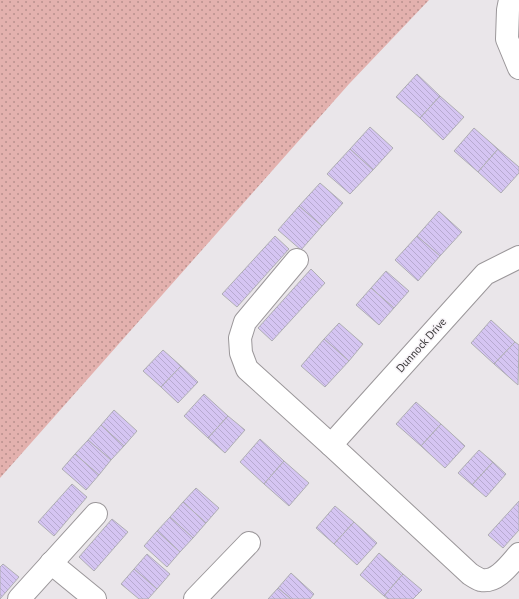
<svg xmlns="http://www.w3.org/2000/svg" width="519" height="599" font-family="'Alegreya Sans',sans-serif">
	<defs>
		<pattern id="green-dots" width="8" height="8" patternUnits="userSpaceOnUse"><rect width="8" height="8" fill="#e3b1ae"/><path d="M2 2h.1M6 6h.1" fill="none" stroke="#b9918e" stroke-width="1.8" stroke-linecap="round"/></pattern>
		<pattern id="building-back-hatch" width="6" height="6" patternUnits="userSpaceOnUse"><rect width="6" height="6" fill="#d5c5f2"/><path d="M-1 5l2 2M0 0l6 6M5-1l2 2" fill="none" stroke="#b7aad0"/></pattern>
	</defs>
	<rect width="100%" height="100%" fill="#eae6ea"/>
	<!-- green -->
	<path fill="url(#green-dots)" d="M 0,0 L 429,0 L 349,84 L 0,478 Z"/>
	<!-- building -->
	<g fill="url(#building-back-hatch)" stroke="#afaeb3">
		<path d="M 417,74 L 440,96 L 420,118 L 396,97 Z"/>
		<path d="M 440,96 L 464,117 L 443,140 L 420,118 Z"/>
		<path d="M 370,127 L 393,148 L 373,170 L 350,149 Z"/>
		<path d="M 474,128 L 498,149 L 478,172 L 454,151 Z"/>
		<path d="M 350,149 L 373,170 L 350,194 L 327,174 Z"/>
		<path d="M 498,149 L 519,167 L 519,173 L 501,193 L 478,172 Z"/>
		<path d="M 320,183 L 343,203 L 322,226 L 299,206 Z"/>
		<path d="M 299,206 L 322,226 L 301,250 L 278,230 Z"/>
		<path d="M 439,211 L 462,232 L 440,256 L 417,236 Z"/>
		<path d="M 275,236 L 289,249 L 237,307 L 222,294 Z"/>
		<path d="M 417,236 L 440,256 L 418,281 L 395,260 Z"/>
		<path d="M 311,269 L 325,283 L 272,341 L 258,328 Z"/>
		<path d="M 386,271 L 409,291 L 394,308 L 371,288 Z"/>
		<path d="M 371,288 L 394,308 L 379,325 L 356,305 Z"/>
		<path d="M 491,320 L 515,342 L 494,364 L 471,343 Z"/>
		<path d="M 339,323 L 363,344 L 349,361 L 324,339 Z"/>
		<path d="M 324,339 L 349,361 L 325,387 L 301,366 Z"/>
		<path d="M 515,342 L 519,345 L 518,385 L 494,364 Z"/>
		<path d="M 163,350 L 181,366 L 161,387 L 143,371 Z"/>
		<path d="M 181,366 L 198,382 L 178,403 L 161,387 Z"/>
		<path d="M 204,394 L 228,416 L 208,438 L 184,416 Z"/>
		<path d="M 416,402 L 441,424 L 421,446 L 396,424 Z"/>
		<path d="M 114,410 L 137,431 L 124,446 L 101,425 Z"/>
		<path d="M 228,416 L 245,430 L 225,453 L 208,438 Z"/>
		<path d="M 441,424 L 465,446 L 445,468 L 421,446 Z"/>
		<path d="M 101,425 L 124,446 L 111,460 L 88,440 Z"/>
		<path d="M 260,439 L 284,461 L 264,484 L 240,462 Z"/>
		<path d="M 88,440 L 111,460 L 99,475 L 75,454 Z"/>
		<path d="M 479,450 L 493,462 L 472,485 L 458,473 Z"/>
		<path d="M 75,454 L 99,475 L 86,490 L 62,469 Z"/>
		<path d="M 284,461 L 309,483 L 289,506 L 264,484 Z"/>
		<path d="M 493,462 L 506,474 L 486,497 L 472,485 Z"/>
		<path d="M 72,484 L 87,497 L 54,536 L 38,522 Z"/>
		<path d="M 196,488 L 219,508 L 206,523 L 183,502 Z"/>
		<path d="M 519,501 L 519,530 L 503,548 L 488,535 Z"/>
		<path d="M 183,502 L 206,523 L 193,538 L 170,517 Z"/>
		<path d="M 335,506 L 354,522 L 334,544 L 316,528 Z"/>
		<path d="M 170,517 L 193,538 L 180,552 L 157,531 Z"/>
		<path d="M 112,519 L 128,532 L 94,571 L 79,557 Z"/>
		<path d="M 354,522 L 377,543 L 357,565 L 334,544 Z"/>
		<path d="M 157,531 L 180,552 L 167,567 L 144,546 Z"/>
		<path d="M 379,553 L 403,574 L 384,596 L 360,575 Z"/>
		<path d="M 147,554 L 170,574 L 157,589 L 134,569 Z"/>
		<path d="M 3,564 L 19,577 L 0,599 L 0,567 Z"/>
		<path d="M 134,569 L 157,589 L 148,599 L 139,599 L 121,584 Z"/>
		<path d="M 291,573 L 314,594 L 310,599 L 291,599 L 278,588 Z"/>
		<path d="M 403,574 L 422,590 L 413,599 L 388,599 L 384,596 Z"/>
		<path d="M 278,588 L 291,599 L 268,599 Z"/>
	</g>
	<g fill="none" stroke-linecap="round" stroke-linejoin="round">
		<defs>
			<g id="street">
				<path d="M 297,260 L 245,322 L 240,338 L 241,353 L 247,369 L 331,445 L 470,574 C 473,576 478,579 481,580 C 497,583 510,564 519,554"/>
				<path d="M 331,445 L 485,274 L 519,257"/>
				<path d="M 51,563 L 95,599"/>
				<path d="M 19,599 L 96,514"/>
				<path d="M 195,599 L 249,543"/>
			</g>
			<path id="secondary" d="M 510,0 L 508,10 L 507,39 L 519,68"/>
		</defs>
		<!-- street casing -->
		<use href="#street" stroke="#9b979a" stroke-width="24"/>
		<!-- secondary casing -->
		<use href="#secondary" stroke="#9b979a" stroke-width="24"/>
		<!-- street -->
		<use href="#street" stroke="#fff" stroke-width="22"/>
		<!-- secondary -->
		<use href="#secondary" stroke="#fff" stroke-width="22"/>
	</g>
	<g text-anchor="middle" stroke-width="3" stroke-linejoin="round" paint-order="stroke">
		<!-- street labels -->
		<g font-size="12" fill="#353435" stroke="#f7f3f7">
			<text transform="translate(421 345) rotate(-48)" y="4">Dunnock Drive</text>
		</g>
	</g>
</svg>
